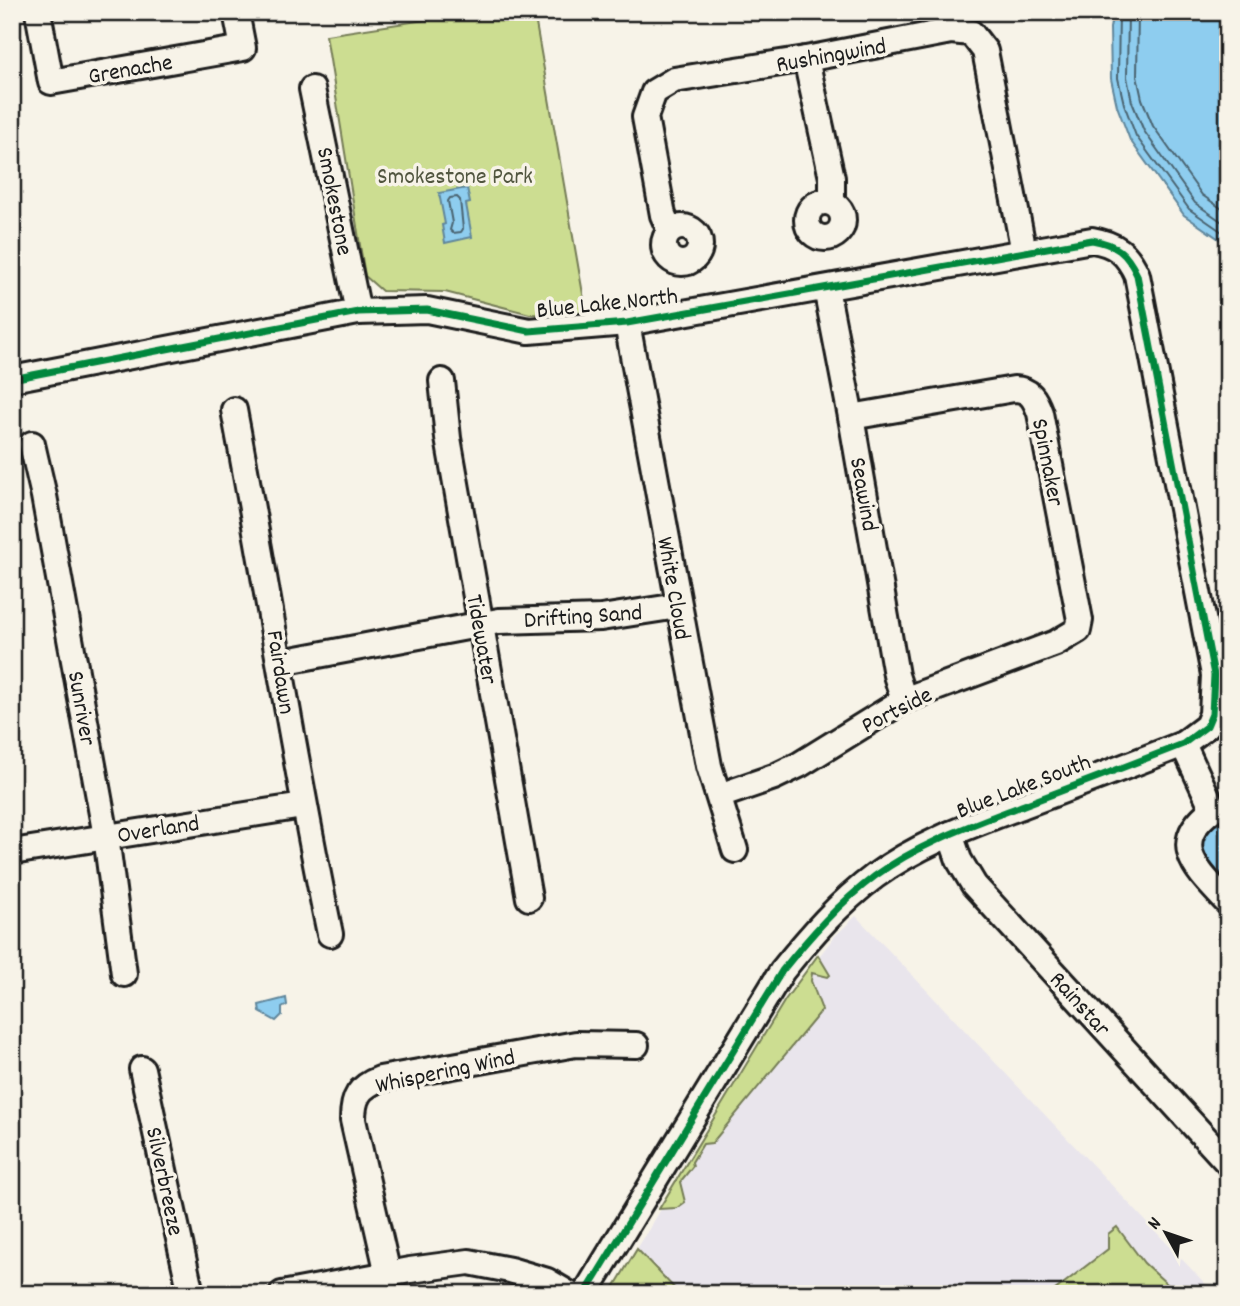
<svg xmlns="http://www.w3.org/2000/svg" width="1240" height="1306" font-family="Dekko,sans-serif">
	<rect width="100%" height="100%" fill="#f7f3e8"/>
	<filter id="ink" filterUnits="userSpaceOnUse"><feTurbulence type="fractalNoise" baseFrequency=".0143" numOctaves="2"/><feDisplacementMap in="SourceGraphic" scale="14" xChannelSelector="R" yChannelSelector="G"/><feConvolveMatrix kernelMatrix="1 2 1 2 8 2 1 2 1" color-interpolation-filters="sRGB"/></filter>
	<g filter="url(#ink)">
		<!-- built -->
		<path fill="#e9e5ec" d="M 856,916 L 1215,1294 L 680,1294 L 637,1249 L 797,985 L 834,937 Z"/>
		<!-- green -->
		<g fill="#ccdd91" stroke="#747c56" stroke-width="2">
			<path d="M 477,12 L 534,12 L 587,317 L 530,314 L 445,292 L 382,291 L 365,276 L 326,35 Z"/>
			<path d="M 818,955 L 830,975 L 828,977 L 812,973 L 811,981 L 822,1010 L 712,1143 L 703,1144 L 692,1162 L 693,1166 L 680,1182 L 685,1202 L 677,1208 L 659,1209 L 785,1000 Z"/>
			<path d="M 1117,1227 L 1144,1263 L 1178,1294 L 1050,1294 L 1108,1249 L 1108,1234 Z"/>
			<path d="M 637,1249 L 680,1294 L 610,1294 Z"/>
		</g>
		<!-- water -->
		<g fill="#8ecdef" stroke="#60869b" stroke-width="2">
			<path d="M 1113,12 L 1228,12 L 1228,245 L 1184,215 L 1130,140 L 1117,106 L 1111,79 L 1110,28 Z"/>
			<path d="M 467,188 L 470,203 L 466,204 L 472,237 L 445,243 L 442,225 L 445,224 L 439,193 Z"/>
			<path d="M 1228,822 L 1228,866 L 1217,876 C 1202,856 1193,848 1211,826 Z"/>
			<path d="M 286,998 L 287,1005 L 282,1008 L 282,1015 L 276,1021 L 260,1012 L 259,1005 Z"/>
		</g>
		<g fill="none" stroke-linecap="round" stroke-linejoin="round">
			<!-- shore -->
			<g stroke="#4a6370" stroke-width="2">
				<path d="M 1119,12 L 1118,78 L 1124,104 L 1136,136 L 1189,209 L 1228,236"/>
				<path d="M 1128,12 L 1127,77 L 1132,102 L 1144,131 L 1195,203 L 1228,226"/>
				<path d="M 1138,12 L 1137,76 L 1142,99 L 1153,126 L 1202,195 L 1228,213"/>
				<path d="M 457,197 L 460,200 L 463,229 L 461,232 L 453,233 L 450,230 L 452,223 L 448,201 L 450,198 Z"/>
			</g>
			<defs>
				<g id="minor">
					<path d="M 38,12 L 51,82 L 243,48 L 236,12"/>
					<path d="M 806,59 L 832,178 L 832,203"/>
					<path d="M 312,89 L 358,312"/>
					<circle cx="825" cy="220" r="18"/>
					<circle cx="682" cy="245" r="18"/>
					<path d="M 670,231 L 663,215 L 645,117 L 654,92 L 674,80 L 806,59 L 951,31 L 971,33 L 985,51 L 1024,252"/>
					<path d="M 826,288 L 851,417 L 896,675 L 904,700"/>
					<path d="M 627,323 L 709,766 L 735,850"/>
					<path d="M 12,379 L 358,312 L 427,310 L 529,331 L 627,323 L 1092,240 C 1116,244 1127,253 1137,275 L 1214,675 L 1212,714 L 1207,726 L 1183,744 C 1130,765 1077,785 1024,805 C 972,825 920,843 875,876 C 839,903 810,936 782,971 L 585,1294"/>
					<path d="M 442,381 L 448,438 L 529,898"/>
					<path d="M 234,410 C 267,585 294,761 330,934"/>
					<path d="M 32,444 L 44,496 L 106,836 L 124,974"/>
					<path d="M 281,662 L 499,621 L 601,618 L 678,606"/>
					<path d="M 1183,744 L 1213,809 C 1166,844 1198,871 1228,903"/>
					<path d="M 719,796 L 774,777 L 799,765 L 904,700 L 1056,643 L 1078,630 L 1080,620 L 1040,413 C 1035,399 1030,389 1014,389 L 851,417"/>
					<path d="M 950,834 L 959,860 L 974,885 L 1228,1163"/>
					<path d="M 12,852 L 303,806"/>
					<path d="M 142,1069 L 191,1294"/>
					<path d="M 388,1274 L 353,1120 C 353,1097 359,1087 380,1079 L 576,1044 L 636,1045"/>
					<path d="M 282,1294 L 410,1270 L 469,1262 L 510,1270 L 547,1281 L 569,1294"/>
				</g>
			</defs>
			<!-- minor casing -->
			<use href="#minor" stroke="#1c1c1c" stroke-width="30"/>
			<!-- minor -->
			<use href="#minor" stroke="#f7f3e8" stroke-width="24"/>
			<defs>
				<path id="cycleway" d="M 12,379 L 358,312 L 427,310 L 529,331 L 627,323 L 1092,240 C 1116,244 1127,253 1137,275 L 1214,675 L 1212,714 L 1207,726 L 1183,744 C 1130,765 1077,785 1024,805 C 972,825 920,843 875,876 C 839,903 810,936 782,971 L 585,1294"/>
			</defs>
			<!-- cycleway casing -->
			<use href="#cycleway" stroke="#f7f3e8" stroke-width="11"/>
			<!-- cycleway -->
			<use href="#cycleway" stroke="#00873e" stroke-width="7"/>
		</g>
	</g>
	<g text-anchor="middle" stroke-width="7" stroke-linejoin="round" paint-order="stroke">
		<!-- street labels -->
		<g font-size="24" fill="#1c1c1c" stroke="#f7f3e8">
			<text transform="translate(831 54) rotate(-10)" y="8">Rushingwind</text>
			<text transform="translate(130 68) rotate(-10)" y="8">Grenache</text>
			<text transform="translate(336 201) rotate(79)" y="8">Smokestone</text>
			<text transform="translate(607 302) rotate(-6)" y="8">Blue Lake North</text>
			<text transform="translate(1049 462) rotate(79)" y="8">Spinnaker</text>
			<text transform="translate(865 494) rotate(80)" y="8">Seawind</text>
			<text transform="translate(675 588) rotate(80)" y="8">White Cloud</text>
			<text transform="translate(583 615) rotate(-4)" y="8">Drifting Sand</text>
			<text transform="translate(483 639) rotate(80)" y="8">Tidewater</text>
			<text transform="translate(282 672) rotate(81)" y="8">Fairdawn</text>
			<text transform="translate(83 708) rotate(80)" y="8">Sunriver</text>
			<text transform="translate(896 709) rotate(-27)" y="8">Portside</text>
			<text transform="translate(1023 785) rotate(-21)" y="8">Blue Lake South</text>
			<text transform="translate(158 828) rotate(-9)" y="8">Overland</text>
			<text transform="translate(1081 1003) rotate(48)" y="8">Rainstar</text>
			<text transform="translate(445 1070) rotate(-12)" y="8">Whispering Wind</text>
			<text transform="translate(166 1181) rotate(78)" y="8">Silverbreeze</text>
		</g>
		<!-- park labels -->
		<g font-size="24" fill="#51563f" stroke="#f7f3e8">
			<text x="455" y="183">Smokestone Park</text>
		</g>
	</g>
	<!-- margin -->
	<rect width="1240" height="1306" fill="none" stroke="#f7f3e8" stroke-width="42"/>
	<rect x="21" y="21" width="1198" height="1264" fill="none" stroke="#1c1c1c" stroke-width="2.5" filter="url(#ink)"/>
	<!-- north arrow -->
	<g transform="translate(1166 1233) rotate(310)" stroke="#f7f3e8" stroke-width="5" paint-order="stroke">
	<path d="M0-5L12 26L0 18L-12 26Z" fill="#1c1c1c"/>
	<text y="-10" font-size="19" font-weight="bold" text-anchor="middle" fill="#1c1c1c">N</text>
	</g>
</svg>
